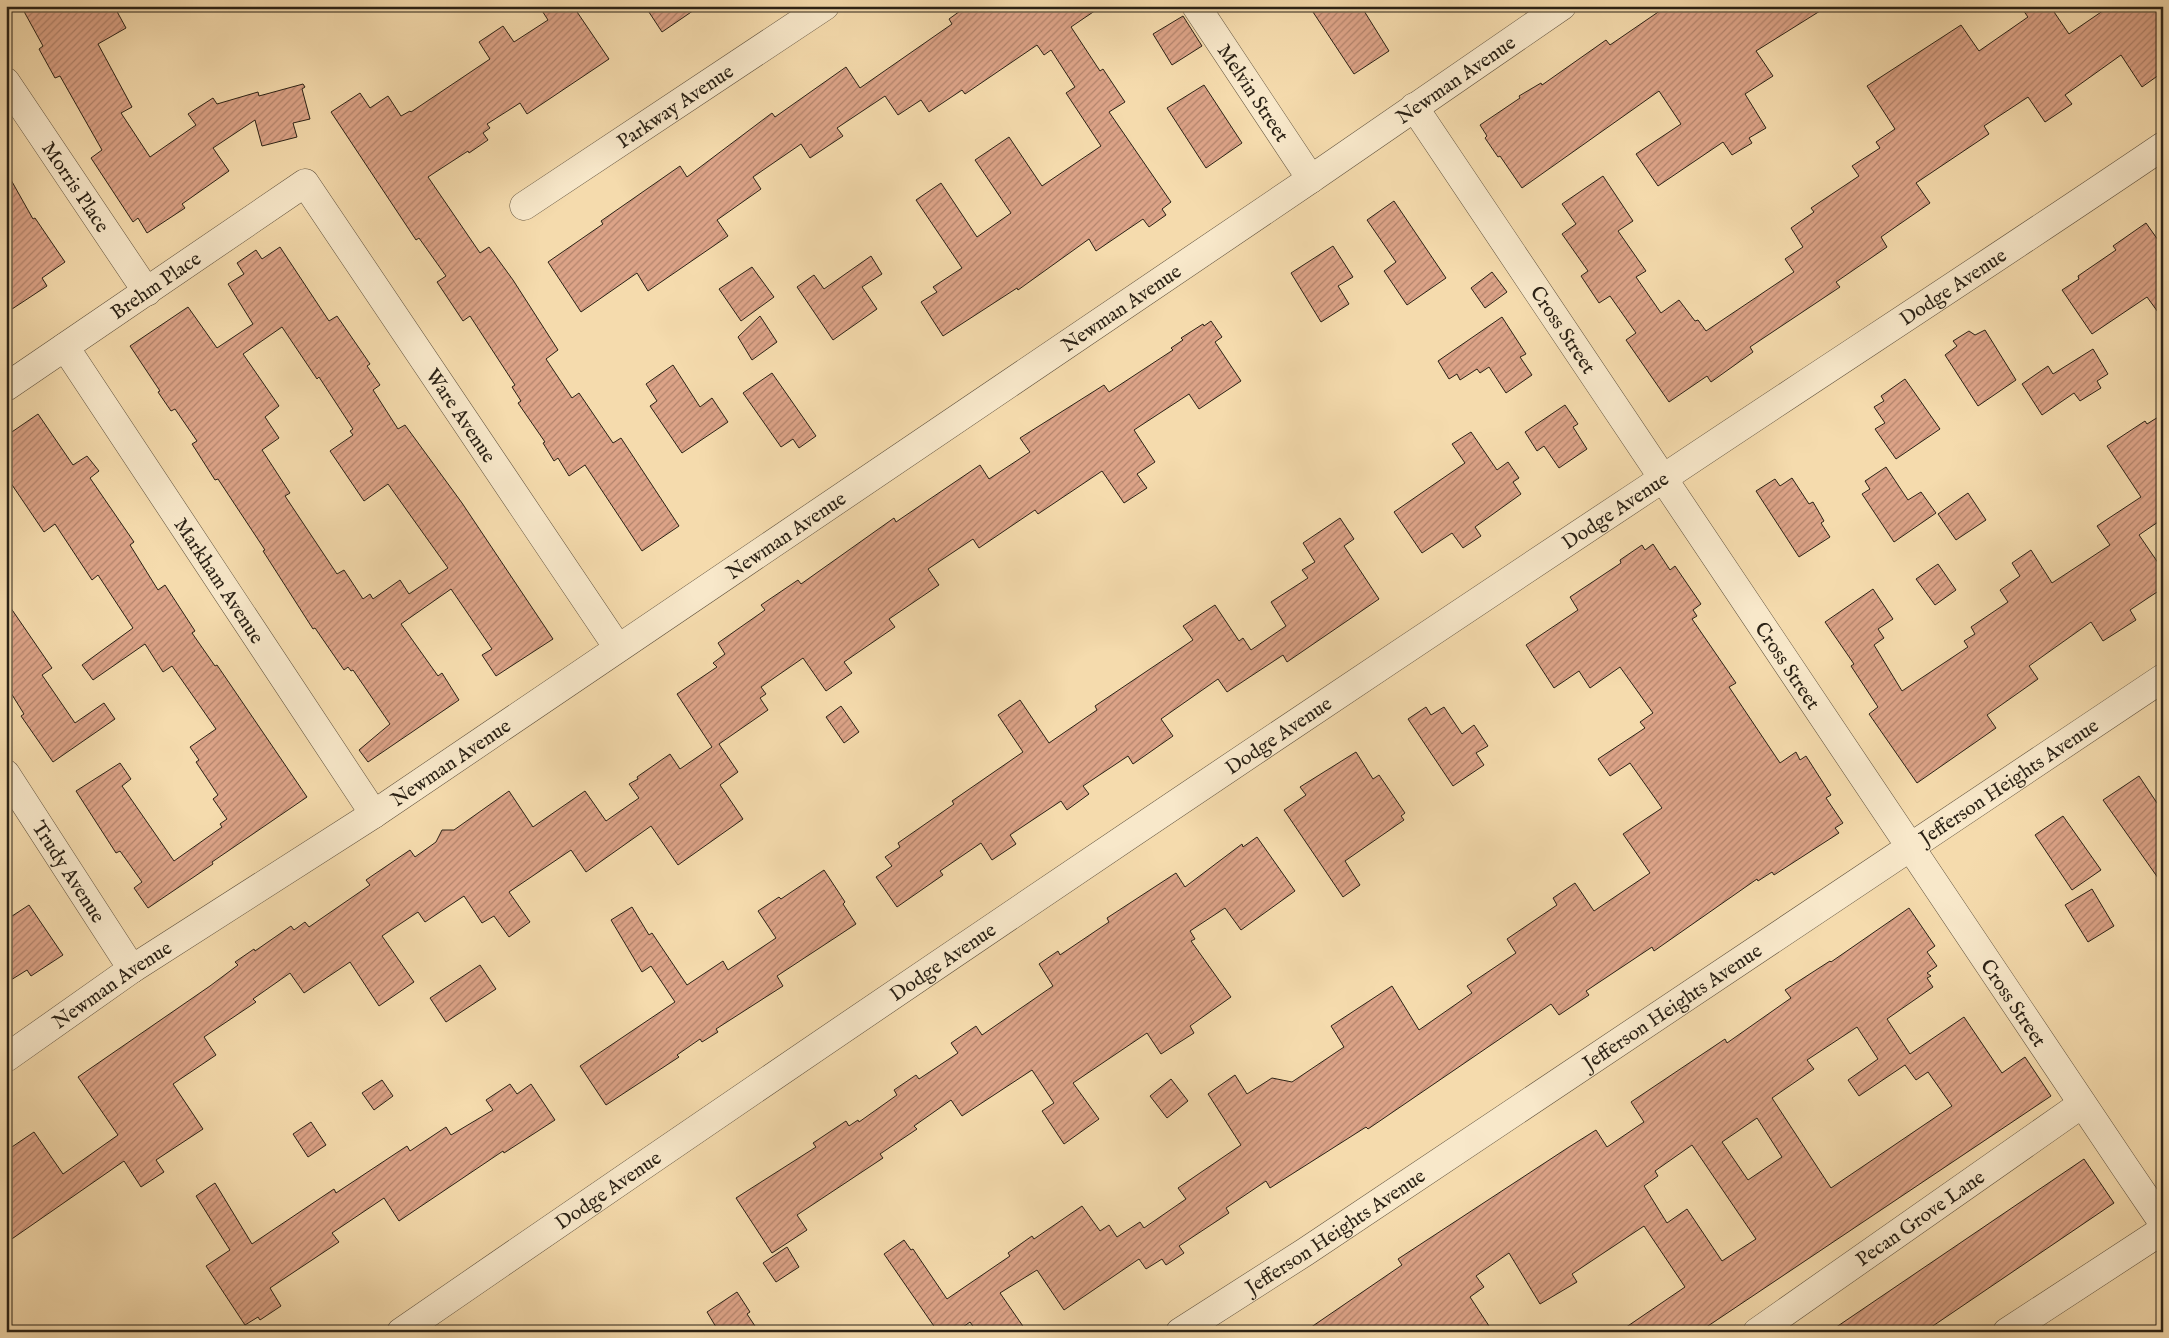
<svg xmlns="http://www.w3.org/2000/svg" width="2169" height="1338" font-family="'IM FELL English',serif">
	<defs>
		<pattern id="building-hatch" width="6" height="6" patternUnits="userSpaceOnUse" patternTransform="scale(1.25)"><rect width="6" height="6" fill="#dca387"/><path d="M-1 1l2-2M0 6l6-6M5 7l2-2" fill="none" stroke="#b3846d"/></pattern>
	</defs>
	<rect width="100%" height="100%" fill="#f5dbad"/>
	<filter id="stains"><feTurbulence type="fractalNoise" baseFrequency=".004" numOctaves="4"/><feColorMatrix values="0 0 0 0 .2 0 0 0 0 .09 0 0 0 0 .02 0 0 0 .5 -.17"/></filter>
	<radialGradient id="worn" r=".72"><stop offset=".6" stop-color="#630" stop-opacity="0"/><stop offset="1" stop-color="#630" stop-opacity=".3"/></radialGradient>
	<!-- building -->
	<g fill="url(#building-hatch)" stroke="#2b2216" fill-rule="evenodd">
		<path d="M 21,6 L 114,6 L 126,28 L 98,44 L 132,107 L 121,113 L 150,157 L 196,125 L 188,114 L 213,98 L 217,104 L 258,92 L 259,96 L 303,84 L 305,87 L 302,89 L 310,119 L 293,123 L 297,137 L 262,146 L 255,120 L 213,148 L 229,171 L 182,204 L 185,208 L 147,233 L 138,218 L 133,222 L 91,158 L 102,150 L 60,76 L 55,78 L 39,49 L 43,46 Z"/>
		<path d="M 539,6 L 573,6 L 609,59 L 527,114 L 520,103 L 487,124 L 490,128 L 483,133 L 488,140 L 469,153 L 468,151 L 428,177 L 480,253 L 489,247 L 513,280 L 558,350 L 546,359 L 572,398 L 579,393 L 613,443 L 621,438 L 679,526 L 642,551 L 585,465 L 569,476 L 558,458 L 554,461 L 543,443 L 545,442 L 518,403 L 521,401 L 512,387 L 515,385 L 470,316 L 463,321 L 437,282 L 446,276 L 419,238 L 416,240 L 331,112 L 360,93 L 370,108 L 388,96 L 401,116 L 410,111 L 411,112 L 490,59 L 479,42 L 503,26 L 514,42 L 548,20 Z"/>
		<path d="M 645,6 L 700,6 L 662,32 Z"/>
		<path d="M 967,6 L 1102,6 L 1071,27 L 1100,71 L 1103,69 L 1125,102 L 1109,112 L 1171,202 L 1162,209 L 1166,215 L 1149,227 L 1143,219 L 1096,251 L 1089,239 L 1018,290 L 1017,288 L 943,336 L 921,302 L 937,292 L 933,287 L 962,268 L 916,200 L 941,183 L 977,237 L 1011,213 L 975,160 L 1009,137 L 1042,186 L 1101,146 L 1066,93 L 1075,87 L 1051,50 L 1044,55 L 1037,45 L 965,94 L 962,90 L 929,112 L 921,100 L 898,115 L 885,96 L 837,128 L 843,136 L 810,158 L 801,144 L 753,177 L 761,189 L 717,220 L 728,236 L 648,291 L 637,273 L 581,312 L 548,262 L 603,224 L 601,221 L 680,166 L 687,177 L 772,113 L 775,117 L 846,67 L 860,88 L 952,24 L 949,19 Z"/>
		<path d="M 1309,6 L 1361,6 L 1389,51 L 1354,74 Z"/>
		<path d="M 1667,6 L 1828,6 L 1756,51 L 1773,76 L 1745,94 L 1766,128 L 1749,138 L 1752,143 L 1732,155 L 1723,142 L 1658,186 L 1636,154 L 1681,124 L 1659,91 L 1522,188 L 1500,156 L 1498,157 L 1485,138 L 1487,136 L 1480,125 L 1520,98 L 1519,96 L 1541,83 L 1542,85 L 1606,40 L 1610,45 Z"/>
		<path d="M 2020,6 L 2050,6 L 2069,34 L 2110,6 L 2163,6 L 2163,72 L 2142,87 L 2121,55 L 2065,95 L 2072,104 L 2045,122 L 2028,97 L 1984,126 L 1989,134 L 1916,183 L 1930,203 L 1881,237 L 1887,247 L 1836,282 L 1840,287 L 1750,347 L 1753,352 L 1711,382 L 1707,376 L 1669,402 L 1626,340 L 1636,333 L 1610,296 L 1599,303 L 1581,276 L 1588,271 L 1562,234 L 1576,224 L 1562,204 L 1603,176 L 1633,221 L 1618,231 L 1646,271 L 1636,277 L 1661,313 L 1679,300 L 1695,321 L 1698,320 L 1706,331 L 1794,272 L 1785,259 L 1803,247 L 1791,228 L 1814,212 L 1811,208 L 1859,176 L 1852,166 L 1880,148 L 1876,142 L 1895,129 L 1867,86 L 1961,25 L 1979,51 L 2028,17 Z"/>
		<path d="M 1183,16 L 1202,46 L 1172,65 L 1153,34 Z"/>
		<path d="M 1204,85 L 1242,143 L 1206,168 L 1167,108 Z"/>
		<path d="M 6,171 L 33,219 L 35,218 L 65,262 L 42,278 L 47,286 L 6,313 Z"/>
		<path d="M 1394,201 L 1446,278 L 1407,305 L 1384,271 L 1396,262 L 1367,220 Z"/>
		<path d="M 2146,223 L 2163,247 L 2163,319 L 2147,297 L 2092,334 L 2062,290 L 2079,279 L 2078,276 L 2116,250 L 2113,246 Z"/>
		<path d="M 1333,246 L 1353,277 L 1338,286 L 1349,304 L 1321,322 L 1291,273 Z"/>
		<path d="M 280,247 L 329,321 L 337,316 L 370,364 L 367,366 L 380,385 L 373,390 L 398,429 L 405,425 L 462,503 L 553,639 L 496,676 L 482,655 L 492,649 L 451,589 L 401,624 L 438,676 L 442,673 L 459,700 L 368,762 L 359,750 L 390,724 L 353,670 L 351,671 L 348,667 L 344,670 L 315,628 L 313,629 L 263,551 L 265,550 L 218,479 L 215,480 L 192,444 L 197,441 L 175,409 L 171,411 L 158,392 L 160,391 L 130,346 L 188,307 L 217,348 L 253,324 L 228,284 L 244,274 L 237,263 L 256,250 L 262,259 ZM 282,327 L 317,379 L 319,377 L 353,429 L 350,431 L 353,435 L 330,451 L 364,501 L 388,484 L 448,568 L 409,594 L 400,580 L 373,599 L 370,594 L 363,599 L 344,570 L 337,574 L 285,496 L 290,493 L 262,450 L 279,438 L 265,417 L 279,406 L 243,354 Z"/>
		<path d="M 871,256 L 882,274 L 862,287 L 877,309 L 833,340 L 797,287 L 814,275 L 824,289 Z"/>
		<path d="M 752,267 L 774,297 L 741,321 L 719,289 Z"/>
		<path d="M 1492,272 L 1507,292 L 1485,308 L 1471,288 Z"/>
		<path d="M 760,316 L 777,342 L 752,360 L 738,337 Z"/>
		<path d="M 1502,317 L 1526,354 L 1520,357 L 1532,375 L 1506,393 L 1489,367 L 1480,373 L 1477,369 L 1460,380 L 1457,374 L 1449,379 L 1438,361 Z"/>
		<path d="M 1211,321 L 1222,337 L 1215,342 L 1241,381 L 1199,409 L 1189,394 L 1134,430 L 1155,462 L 1137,474 L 1147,488 L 1124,503 L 1102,471 L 1038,514 L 1035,510 L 979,548 L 973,539 L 928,569 L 939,585 L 889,619 L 895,627 L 844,662 L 852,673 L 826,691 L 803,658 L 761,687 L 766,694 L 760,698 L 768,710 L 719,744 L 738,772 L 720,785 L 743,819 L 678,865 L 651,826 L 586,872 L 571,850 L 509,892 L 530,922 L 509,937 L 494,916 L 482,923 L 464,896 L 425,922 L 418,912 L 382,936 L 414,982 L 379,1006 L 350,962 L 304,993 L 290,973 L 253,999 L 256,1002 L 204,1037 L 216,1055 L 173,1084 L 203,1129 L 156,1160 L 164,1172 L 141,1187 L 124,1161 L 6,1243 L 6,1151 L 34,1132 L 63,1174 L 118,1135 L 78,1077 L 210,986 L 238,965 L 235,962 L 254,949 L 255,951 L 291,926 L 294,930 L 305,922 L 309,927 L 370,885 L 366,880 L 410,850 L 415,857 L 436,842 L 442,830 L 454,830 L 509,791 L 533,827 L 585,791 L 606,821 L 639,798 L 629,784 L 638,779 L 637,777 L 670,754 L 680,769 L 712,747 L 677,694 L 717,667 L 713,663 L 725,654 L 718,643 L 765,610 L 761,605 L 798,580 L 801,584 L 894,518 L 896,522 L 980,465 L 989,479 L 1030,452 L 1020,438 L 1104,385 L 1109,392 L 1173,350 L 1171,348 L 1183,340 L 1181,338 L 1203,324 L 1204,326 Z"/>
		<path d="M 1985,330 L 2016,380 L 1978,406 L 1945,355 L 1957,346 L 1953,341 L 1969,331 L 1975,335 Z"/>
		<path d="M 2093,349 L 2108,374 L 2097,381 L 2101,388 L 2080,401 L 2074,393 L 2042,415 L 2022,384 L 2048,366 L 2053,374 Z"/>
		<path d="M 673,365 L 700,407 L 712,398 L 728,422 L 682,453 L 650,406 L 657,401 L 646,384 Z"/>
		<path d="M 772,373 L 816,436 L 799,448 L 793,439 L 781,447 L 743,393 Z"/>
		<path d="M 1905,379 L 1940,429 L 1896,459 L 1875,429 L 1885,423 L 1874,407 L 1884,401 L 1881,396 Z"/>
		<path d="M 1565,405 L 1578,424 L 1573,427 L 1587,449 L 1559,468 L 1544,446 L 1537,451 L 1525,432 Z"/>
		<path d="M 38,414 L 73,465 L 87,456 L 99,471 L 90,478 L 134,542 L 130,545 L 158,590 L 165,585 L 195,631 L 192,633 L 215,666 L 217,665 L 307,797 L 212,862 L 213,864 L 148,908 L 134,888 L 142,882 L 120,851 L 116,853 L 76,791 L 120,763 L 131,779 L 122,786 L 174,861 L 222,827 L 220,824 L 227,819 L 213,799 L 218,795 L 196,762 L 199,760 L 190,747 L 216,729 L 172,666 L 163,672 L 145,644 L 93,680 L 82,665 L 133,628 L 98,575 L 92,580 L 55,524 L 44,532 L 6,476 L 6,436 Z"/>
		<path d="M 2163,414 L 2163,530 L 2158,522 L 2139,535 L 2163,570 L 2163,588 L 2130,610 L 2136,620 L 2103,641 L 2091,622 L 2029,666 L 2038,679 L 1987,715 L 1996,728 L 1917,783 L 1869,714 L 1878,707 L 1851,666 L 1854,664 L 1825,622 L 1873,589 L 1893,619 L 1878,629 L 1884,638 L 1874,645 L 1902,691 L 1968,647 L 1964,641 L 1975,634 L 1971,627 L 2008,602 L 2000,590 L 2020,576 L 2012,563 L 2031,550 L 2052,583 L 2110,545 L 2097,526 L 2141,497 L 2107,446 L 2145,421 L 2147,424 Z"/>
		<path d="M 1471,432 L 1497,470 L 1508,462 L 1519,478 L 1513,482 L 1521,494 L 1475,527 L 1481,536 L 1463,548 L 1452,533 L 1422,553 L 1394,512 L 1465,463 L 1452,444 Z"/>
		<path d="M 1886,467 L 1908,500 L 1921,492 L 1936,513 L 1894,542 L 1862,494 L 1870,489 L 1865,481 Z"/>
		<path d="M 1792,478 L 1809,504 L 1813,502 L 1824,521 L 1821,523 L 1830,537 L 1799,557 L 1756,491 L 1775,479 L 1780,486 Z"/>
		<path d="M 1968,493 L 1986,520 L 1956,540 L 1938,514 Z"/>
		<path d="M 1340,518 L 1354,539 L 1344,546 L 1379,599 L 1287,662 L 1283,655 L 1227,692 L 1218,679 L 1161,719 L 1173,736 L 1133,764 L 1128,756 L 1083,786 L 1089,794 L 1067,810 L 1061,801 L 1010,835 L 1016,844 L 992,860 L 981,843 L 940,871 L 943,875 L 897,907 L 876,877 L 892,866 L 885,857 L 900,847 L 898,843 L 954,804 L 952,801 L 1023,752 L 998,715 L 1020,700 L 1049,743 L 1097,710 L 1095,706 L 1193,640 L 1183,626 L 1215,605 L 1239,641 L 1243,638 L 1251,650 L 1286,626 L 1271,602 L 1308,578 L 1302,570 L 1315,562 L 1303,543 Z"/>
		<path d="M 1653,544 L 1670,570 L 1675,566 L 1701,604 L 1693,610 L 1697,616 L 1692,619 L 1736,683 L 1729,687 L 1780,763 L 1796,752 L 1800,760 L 1806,756 L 1831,795 L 1826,798 L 1843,823 L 1835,828 L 1839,833 L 1774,875 L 1772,872 L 1758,881 L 1757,879 L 1654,951 L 1652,947 L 1586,991 L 1589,995 L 1559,1015 L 1551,1004 L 1368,1129 L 1366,1127 L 1270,1188 L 1266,1181 L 1226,1208 L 1229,1213 L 1179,1246 L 1184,1253 L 1166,1265 L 1162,1259 L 1146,1269 L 1139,1259 L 1064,1310 L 1037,1270 L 1000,1293 L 1027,1332 L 977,1332 L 970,1322 L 956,1332 L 938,1332 L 884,1254 L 904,1240 L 911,1250 L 913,1249 L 947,1299 L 1010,1256 L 1008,1253 L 1032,1236 L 1034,1239 L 1082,1206 L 1100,1231 L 1109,1225 L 1117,1237 L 1140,1222 L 1144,1228 L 1186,1199 L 1178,1188 L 1241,1145 L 1208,1094 L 1235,1075 L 1247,1094 L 1272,1078 L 1292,1082 L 1344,1047 L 1331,1026 L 1392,986 L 1419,1030 L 1472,993 L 1467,986 L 1516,953 L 1507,939 L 1557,905 L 1553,898 L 1575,883 L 1594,911 L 1650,873 L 1623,834 L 1662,808 L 1630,763 L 1610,776 L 1598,759 L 1645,728 L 1640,722 L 1653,713 L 1620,667 L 1590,688 L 1579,671 L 1554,688 L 1526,645 L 1578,610 L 1570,597 L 1621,563 L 1620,560 L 1642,545 L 1645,550 Z"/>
		<path d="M 1938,564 L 1956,590 L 1935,605 L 1916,579 Z"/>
		<path d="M 6,601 L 52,668 L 42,675 L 75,723 L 104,703 L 115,719 L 53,762 L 21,716 L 24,714 L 6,685 Z"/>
		<path d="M 841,706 L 859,732 L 844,743 L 826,717 Z"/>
		<path d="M 1426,707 L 1431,715 L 1444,707 L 1462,734 L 1474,725 L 1488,746 L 1476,753 L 1484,765 L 1453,786 L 1408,719 Z"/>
		<path d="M 1356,752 L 1373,779 L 1379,775 L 1405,813 L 1401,816 L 1404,820 L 1345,861 L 1360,885 L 1343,897 L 1284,810 L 1306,795 L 1300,787 Z"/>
		<path d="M 2139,776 L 2163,812 L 2163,885 L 2103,800 Z"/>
		<path d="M 2063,816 L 2101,870 L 2072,890 L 2035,835 Z"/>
		<path d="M 1257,837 L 1295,891 L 1241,930 L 1225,908 L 1190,931 L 1195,939 L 1191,941 L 1231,997 L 1190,1026 L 1194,1033 L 1161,1054 L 1147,1033 L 1073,1083 L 1099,1119 L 1064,1144 L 1042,1111 L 1054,1103 L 1032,1070 L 962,1116 L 951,1100 L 914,1126 L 917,1129 L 880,1154 L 883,1158 L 797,1215 L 807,1230 L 772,1253 L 736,1198 L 816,1147 L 813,1143 L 846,1121 L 849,1126 L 858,1120 L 859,1122 L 897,1095 L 894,1090 L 916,1075 L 919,1079 L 958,1053 L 951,1043 L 976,1026 L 982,1035 L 1053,986 L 1039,964 L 1058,951 L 1060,955 L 1109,922 L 1107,918 L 1176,873 L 1185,887 L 1242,844 L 1243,847 Z"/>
		<path d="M 824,870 L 845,902 L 843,904 L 856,924 L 777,976 L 783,986 L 716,1029 L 718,1032 L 702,1042 L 700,1039 L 677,1055 L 679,1057 L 606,1105 L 580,1066 L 675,1002 L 651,966 L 642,972 L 611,920 L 632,907 L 649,935 L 652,933 L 687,985 L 723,961 L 728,970 L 776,938 L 758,911 L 779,897 L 781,899 Z"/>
		<path d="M 2092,889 L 2114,926 L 2088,942 L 2065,905 Z"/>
		<path d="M 29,905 L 63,955 L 31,976 L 27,970 L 6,983 L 6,920 Z"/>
		<path d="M 1909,908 L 1935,946 L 1927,952 L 1937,966 L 1927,973 L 1931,976 L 1927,978 L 1933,987 L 1887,1019 L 1910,1054 L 1964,1017 L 2002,1073 L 2025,1057 L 2051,1096 L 1699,1332 L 1619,1332 L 1685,1287 L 1644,1226 L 1572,1274 L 1577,1282 L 1540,1304 L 1509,1253 L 1476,1276 L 1484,1287 L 1470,1297 L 1493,1332 L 1304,1332 L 1402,1265 L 1398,1259 L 1569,1147 L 1596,1130 L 1607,1147 L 1644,1122 L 1631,1102 L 1725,1039 L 1727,1043 L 1791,998 L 1785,990 L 1830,961 L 1831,962 ZM 1857,1027 L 1878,1059 L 1848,1080 L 1859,1096 L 1905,1065 L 1916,1080 L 1928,1072 L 1952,1106 L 1831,1188 L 1772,1098 L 1814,1069 L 1807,1060 ZM 1757,1118 L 1782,1157 L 1748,1180 L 1722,1142 ZM 1692,1145 L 1756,1239 L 1722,1261 L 1687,1209 L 1667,1223 L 1644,1186 L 1658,1176 L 1655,1171 Z"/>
		<path d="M 480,965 L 496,989 L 446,1022 L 430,998 Z"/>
		<path d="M 1171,1079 L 1188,1101 L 1167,1118 L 1150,1096 Z"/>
		<path d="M 382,1080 L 393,1096 L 374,1110 L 362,1093 Z"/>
		<path d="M 510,1084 L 517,1094 L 531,1084 L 555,1120 L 504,1153 L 503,1151 L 399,1221 L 384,1198 L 332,1233 L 339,1242 L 270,1288 L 281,1306 L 260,1320 L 258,1317 L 245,1325 L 206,1266 L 230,1250 L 196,1196 L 215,1183 L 252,1244 L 334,1189 L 336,1193 L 407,1146 L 410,1151 L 446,1127 L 451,1135 L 493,1110 L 486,1100 Z"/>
		<path d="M 311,1122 L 326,1145 L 308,1157 L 293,1134 Z"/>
		<path d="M 2084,1159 L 2114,1203 L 1924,1332 L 1829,1332 Z"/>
		<path d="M 787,1247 L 799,1267 L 776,1282 L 763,1263 Z"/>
		<path d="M 737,1292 L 750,1312 L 747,1314 L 759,1332 L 719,1332 L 707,1312 Z"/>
	</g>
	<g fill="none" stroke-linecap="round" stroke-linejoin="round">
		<defs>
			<g id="minor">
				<path id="s1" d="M 1196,6 L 1311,179"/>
				<path id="s2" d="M 6,82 L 147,292"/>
				<path id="s3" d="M 1414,107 C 1665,479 1911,853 2163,1223"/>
				<path id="s4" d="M 524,206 L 825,6"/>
				<path id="s5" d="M 65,347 L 374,814"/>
				<path id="s6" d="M 6,387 L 305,183 L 618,648"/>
				<path id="s7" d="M 6,774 L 132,969"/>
				<path id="s8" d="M 6,1058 L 132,969 L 374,814 L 1311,179 L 1562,6"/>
				<path id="s9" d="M 401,1332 C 820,1043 1241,758 1665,477 C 1831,366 1998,258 2163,146"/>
				<path id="s10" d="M 1180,1332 L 1305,1252 L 2163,678"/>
				<path id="s11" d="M 1757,1332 L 2082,1104"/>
				<path d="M 2007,1332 L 2163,1230"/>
			</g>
		</defs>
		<!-- minor casing -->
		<use href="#minor" stroke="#5e503c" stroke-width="29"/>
		<!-- minor -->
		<use href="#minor" stroke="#f8e8ca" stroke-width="28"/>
	</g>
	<g text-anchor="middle" stroke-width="4.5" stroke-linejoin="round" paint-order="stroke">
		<!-- street labels -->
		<g font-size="20" fill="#2b2216" stroke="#f8e8ca">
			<text dy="7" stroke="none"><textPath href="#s8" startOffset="1749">Newman Avenue</textPath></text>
			<text dy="7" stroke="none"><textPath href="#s1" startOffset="104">Melvin Street</textPath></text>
			<text dy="7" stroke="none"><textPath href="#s4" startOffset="181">Parkway Avenue</textPath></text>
			<text dy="7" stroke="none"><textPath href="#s2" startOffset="126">Morris Place</textPath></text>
			<text dy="7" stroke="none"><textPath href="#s6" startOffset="181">Brehm Place</textPath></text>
			<text dy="7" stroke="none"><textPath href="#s9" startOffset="1871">Dodge Avenue</textPath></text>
			<text dy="7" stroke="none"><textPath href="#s8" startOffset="1344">Newman Avenue</textPath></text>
			<text dy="7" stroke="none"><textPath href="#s3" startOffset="268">Cross Street</textPath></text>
			<text dy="7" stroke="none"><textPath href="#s6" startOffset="642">Ware Avenue</textPath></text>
			<text dy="7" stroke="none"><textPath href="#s9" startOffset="1466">Dodge Avenue</textPath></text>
			<text dy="7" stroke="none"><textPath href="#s8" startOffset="939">Newman Avenue</textPath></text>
			<text dy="7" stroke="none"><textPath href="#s5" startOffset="280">Markham Avenue</textPath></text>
			<text dy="7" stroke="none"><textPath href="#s3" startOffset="672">Cross Street</textPath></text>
			<text dy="7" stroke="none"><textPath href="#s9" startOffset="1061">Dodge Avenue</textPath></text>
			<text dy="7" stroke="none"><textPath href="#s8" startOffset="534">Newman Avenue</textPath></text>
			<text dy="7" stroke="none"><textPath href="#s10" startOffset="995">Jefferson Heights Avenue</textPath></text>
			<text dy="7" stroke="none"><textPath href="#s7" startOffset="116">Trudy Avenue</textPath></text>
			<text dy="7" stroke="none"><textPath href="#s9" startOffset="656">Dodge Avenue</textPath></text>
			<text dy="7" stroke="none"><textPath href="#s8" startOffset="129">Newman Avenue</textPath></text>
			<text dy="7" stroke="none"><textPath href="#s3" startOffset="1078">Cross Street</textPath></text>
			<text dy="7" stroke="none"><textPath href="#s10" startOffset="590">Jefferson Heights Avenue</textPath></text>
			<text dy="7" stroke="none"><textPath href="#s9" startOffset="251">Dodge Avenue</textPath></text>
			<text dy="7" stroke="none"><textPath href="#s11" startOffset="199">Pecan Grove Lane</textPath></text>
			<text dy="7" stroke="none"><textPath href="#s10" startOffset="185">Jefferson Heights Avenue</textPath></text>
		</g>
	</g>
	<!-- margin -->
	<rect width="2169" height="1338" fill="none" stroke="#f5dbad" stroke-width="25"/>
	<rect x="8" y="8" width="2154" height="1323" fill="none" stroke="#2b2216" stroke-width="2.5"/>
	<rect x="12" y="12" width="2144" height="1313" fill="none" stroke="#2b2216"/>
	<rect width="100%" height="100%" filter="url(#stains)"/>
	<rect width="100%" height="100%" fill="url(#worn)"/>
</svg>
